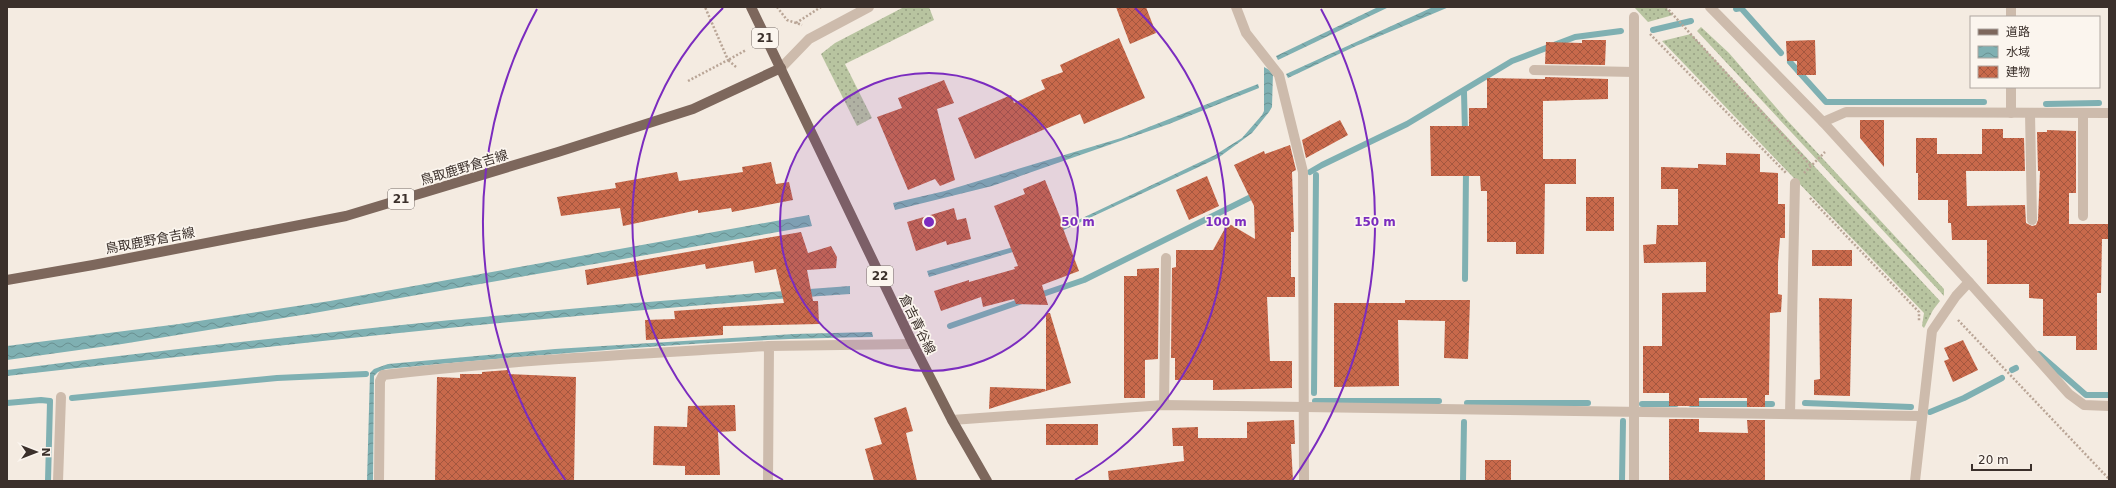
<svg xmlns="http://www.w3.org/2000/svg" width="2116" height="488" font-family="'DejaVu Sans','Noto Sans JP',sans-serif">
	<defs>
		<pattern id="grass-dots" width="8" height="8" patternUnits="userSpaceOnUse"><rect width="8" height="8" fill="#b8c4a0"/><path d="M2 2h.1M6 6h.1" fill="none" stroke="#97a083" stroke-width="1.8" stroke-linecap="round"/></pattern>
		<pattern id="water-waves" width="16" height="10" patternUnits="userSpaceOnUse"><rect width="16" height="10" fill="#7fb0b2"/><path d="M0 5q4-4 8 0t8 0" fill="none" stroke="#699091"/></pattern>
		<pattern id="building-cross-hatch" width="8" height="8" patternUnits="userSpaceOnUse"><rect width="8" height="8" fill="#c8694b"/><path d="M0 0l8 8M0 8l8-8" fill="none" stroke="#a4573f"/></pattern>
	</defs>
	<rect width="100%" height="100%" fill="#f4ebe1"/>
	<!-- grass -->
	<g fill="url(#grass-dots)">
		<path d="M 904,7 L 929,7 L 934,20 L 845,64 L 872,118 L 857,126 L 821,54 L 835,43 Z"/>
		<path d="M 1634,7 L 1665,7 L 1673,15 L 1648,22 Z"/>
		<path d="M 1701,27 L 1729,53 L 1786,119 L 1944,289 L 1944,296 L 1697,31 Z"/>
		<path d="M 1691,34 L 1940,301 L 1933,310 L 1924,328 L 1922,326 L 1924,313 L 1662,41 Z"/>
	</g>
	<!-- water -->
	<g fill="url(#water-waves)">
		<path d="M 1378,7 L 1389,7 L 1278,60 L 1276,56 Z"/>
		<path d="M 1433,7 L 1449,7 L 1356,46 L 1288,78 L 1286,74 Z"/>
		<path d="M 1264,67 L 1273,72 L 1272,107 L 1269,112 L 1252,133 L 1218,158 L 1023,249 L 929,277 L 927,271 L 1021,245 L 1051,233 L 1215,155 L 1242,138 L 1262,115 L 1264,111 Z"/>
		<path d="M 1258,84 L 1259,88 L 1169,124 L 992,186 L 895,210 L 893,203 L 945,191 L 1121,138 Z"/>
		<path d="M 809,215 L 812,226 L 314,313 L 122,344 L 7,360 L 7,346 L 179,324 L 330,301 Z"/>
		<path d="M 850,286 L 850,294 C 569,313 288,344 7,376 L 7,370 C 287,334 569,307 850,286 Z"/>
		<path d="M 872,332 L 873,337 C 710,339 548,354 386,369 L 378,372 L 374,376 L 373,481 L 367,481 L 370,373 L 374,369 L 388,364 L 555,349 L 794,334 Z"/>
	</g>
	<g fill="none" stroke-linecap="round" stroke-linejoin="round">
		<!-- stream -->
		<g stroke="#7fb0b2" stroke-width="6">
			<path d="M 1736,9 L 1741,8 L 1781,53"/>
			<path d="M 1653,30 L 1691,21"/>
			<path d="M 1790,62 L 1826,102 L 1984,102"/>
			<path d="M 1464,92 L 1465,133"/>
			<path d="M 2046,104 L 2099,103"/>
			<path d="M 1310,172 L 1322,165 L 1407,124 L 1512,61 L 1575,37 L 1621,31"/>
			<path d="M 1465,279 L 1466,169"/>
			<path d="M 1037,296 L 1084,280 L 1257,194"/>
			<path d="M 950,326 L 1022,301"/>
			<path d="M 2037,355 L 2039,354 L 2086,395 L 2109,395"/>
			<path d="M 2012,370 L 2016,368"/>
			<path d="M 1314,393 L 1316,175"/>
			<path d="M 72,398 L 277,378 L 366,374"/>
			<path d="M 1315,401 L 1439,401"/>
			<path d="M 7,403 L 41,400 L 50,401"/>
			<path d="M 1467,403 L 1588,403"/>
			<path d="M 1805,403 L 1911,407"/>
			<path d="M 1642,404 L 1676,404"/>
			<path d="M 1691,404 L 1772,404"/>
			<path d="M 1930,412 L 1964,398 L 2002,378"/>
			<path d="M 48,481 L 50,402"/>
			<path d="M 1463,481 L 1464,422"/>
			<path d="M 1622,481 L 1623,421"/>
		</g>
	</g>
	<!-- building -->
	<g fill="url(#building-cross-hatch)">
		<path d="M 1116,7 L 1146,7 L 1156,33 L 1130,44 Z"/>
		<path d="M 1119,38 L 1145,98 L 1084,124 L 1080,114 L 975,159 L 958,118 L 1011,95 L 1014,103 L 1045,89 L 1041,80 L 1063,72 L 1060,65 Z"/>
		<path d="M 1582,40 L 1606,40 L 1605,65 L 1545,64 L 1546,42 L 1582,43 Z"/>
		<path d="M 1815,40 L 1816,75 L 1797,75 L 1797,61 L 1787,61 L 1786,41 Z"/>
		<path d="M 1545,77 L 1608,79 L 1608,99 L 1543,101 L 1543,159 L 1576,159 L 1576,184 L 1545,184 L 1544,254 L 1516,254 L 1516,242 L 1487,242 L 1487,191 L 1481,191 L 1480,176 L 1431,176 L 1430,126 L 1469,126 L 1469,108 L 1487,108 L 1487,78 L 1545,79 Z"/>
		<path d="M 944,80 L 954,103 L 937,109 L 955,180 L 940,186 L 935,179 L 908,190 L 877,117 L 902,108 L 898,98 Z"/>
		<path d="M 1340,120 L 1348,135 L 1306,158 L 1302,140 Z"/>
		<path d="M 1860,120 L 1884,120 L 1884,167 L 1860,138 Z"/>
		<path d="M 1982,129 L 2003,129 L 2003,138 L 2024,138 L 2025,171 L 1966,171 L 1967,206 L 2025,205 L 2026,223 L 2032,226 L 2036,225 L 2038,220 L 2040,171 L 2038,171 L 2037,132 L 2047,132 L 2047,130 L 2076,131 L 2076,193 L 2069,193 L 2069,224 L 2109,224 L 2109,239 L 2102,239 L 2101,293 L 2097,293 L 2097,350 L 2076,350 L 2076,336 L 2043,336 L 2043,299 L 2029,298 L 2029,284 L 1987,284 L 1987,240 L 1952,240 L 1951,223 L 1948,223 L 1948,200 L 1918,200 L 1918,173 L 1916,173 L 1916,138 L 1937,138 L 1937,154 L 1982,154 Z"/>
		<path d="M 1290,145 L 1296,170 L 1292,172 L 1294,232 L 1291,232 L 1291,277 L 1295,277 L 1295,297 L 1267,297 L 1270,361 L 1292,361 L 1292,388 L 1213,390 L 1213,380 L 1175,380 L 1175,358 L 1171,358 L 1172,268 L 1176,267 L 1176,250 L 1213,250 L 1228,223 L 1255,239 L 1254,206 L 1234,165 L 1264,151 L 1265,154 Z"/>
		<path d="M 1726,153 L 1760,154 L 1760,172 L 1778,173 L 1778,204 L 1785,204 L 1785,238 L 1780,238 L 1778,263 L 1778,294 L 1782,295 L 1781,312 L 1770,313 L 1769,395 L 1765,395 L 1765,407 L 1747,407 L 1747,398 L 1699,398 L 1699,406 L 1669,406 L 1669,393 L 1643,393 L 1643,346 L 1662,346 L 1662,293 L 1706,292 L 1706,262 L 1644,263 L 1643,245 L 1656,244 L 1657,225 L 1678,225 L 1678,189 L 1661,189 L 1661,167 L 1698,168 L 1698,164 L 1726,165 Z"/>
		<path d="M 771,162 L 776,184 L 789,182 L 793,200 L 732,212 L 731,208 L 698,213 L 698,210 L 623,226 L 620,208 L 561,216 L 557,197 L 616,188 L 615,183 L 677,172 L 679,181 L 743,172 L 742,167 Z"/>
		<path d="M 1207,176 L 1219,206 L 1189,220 L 1176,190 Z"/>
		<path d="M 1045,180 L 1062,222 L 1061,223 L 1079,271 L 1042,285 L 1048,305 L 1016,304 L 1014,299 L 983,307 L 981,297 L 941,311 L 934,291 L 969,280 L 969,282 L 1015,269 L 1014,267 L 1018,266 L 994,206 L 1025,194 L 1023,189 Z"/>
		<rect x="1586" y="197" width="28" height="34"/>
		<path d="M 954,208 L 957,220 L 966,218 L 971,239 L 947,245 L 946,241 L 916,251 L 907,222 Z"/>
		<path d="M 801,232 L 808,253 L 831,246 L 837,257 L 836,268 L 807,270 L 813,301 L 818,301 L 819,324 L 723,326 L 723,335 L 646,340 L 645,320 L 675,319 L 674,311 L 784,303 L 776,269 L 755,273 L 753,261 L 706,269 L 705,264 L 587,285 L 585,270 Z"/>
		<rect x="1812" y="250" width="40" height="16"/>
		<path d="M 1159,268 L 1158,359 L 1145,360 L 1145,398 L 1124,398 L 1124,276 L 1137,276 L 1137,269 Z"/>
		<path d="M 1819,298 L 1852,299 L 1850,396 L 1814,395 L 1814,380 L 1820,379 Z"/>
		<path d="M 1405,300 L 1470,300 L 1468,359 L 1444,358 L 1445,321 L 1398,320 L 1399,386 L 1334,387 L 1334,303 L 1405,303 Z"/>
		<path d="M 1046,313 L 1050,313 L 1071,383 L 1046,391 Z"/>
		<path d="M 1963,340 L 1978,370 L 1953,382 L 1944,361 L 1949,359 L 1944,348 Z"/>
		<path d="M 508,370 L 508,374 L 576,377 L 574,481 L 435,481 L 437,377 L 460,378 L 460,374 L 482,374 L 482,372 Z"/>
		<path d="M 990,387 L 1045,389 L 1046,391 L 989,409 Z"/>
		<path d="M 735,405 L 736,431 L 718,432 L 720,475 L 685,475 L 685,466 L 653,465 L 654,426 L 687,427 L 688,406 Z"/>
		<path d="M 906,407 L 913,431 L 906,433 L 917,481 L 874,481 L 865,449 L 882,444 L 874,418 Z"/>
		<path d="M 1669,419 L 1699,419 L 1699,432 L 1748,433 L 1747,420 L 1765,420 L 1765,481 L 1669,481 Z"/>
		<path d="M 1294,420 L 1295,444 L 1291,444 L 1293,481 L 1109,481 L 1108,471 L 1184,461 L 1183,446 L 1173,446 L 1172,428 L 1198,427 L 1198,438 L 1247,438 L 1247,422 Z"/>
		<rect x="1046" y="424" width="52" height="21"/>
		<rect x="1485" y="460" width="26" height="21"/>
	</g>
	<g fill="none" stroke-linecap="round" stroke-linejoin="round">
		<!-- path -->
		<g stroke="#b9a596" stroke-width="2.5" stroke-dasharray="2 2" stroke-linecap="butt">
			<path d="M 777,7 L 787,20 L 802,25"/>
			<path d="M 1666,7 L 1811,166"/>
			<path d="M 796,23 L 821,7"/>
			<path d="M 1650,34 L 1786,173"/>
			<path d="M 736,67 L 728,60 L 746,50"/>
			<path d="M 688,81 L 728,60 L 705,7"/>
			<path d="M 1804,173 L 1825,152"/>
			<path d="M 1810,198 L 1919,312 L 1919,321"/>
			<path d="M 1958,320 L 2109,479"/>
		</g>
		<!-- minor -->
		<g stroke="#cdbbac" stroke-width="10">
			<path d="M 1236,7 L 1246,33 L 1279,75 L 1303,172 L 1304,481"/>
			<path d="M 1710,7 L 1823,122 L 1969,282 L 1956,296 L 1932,331 L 1915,481"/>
			<path d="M 2011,7 L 2011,17"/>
			<path d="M 781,68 L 809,39 L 869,7"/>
			<path d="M 1534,70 L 1634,72"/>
			<path d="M 2011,87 L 2011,113"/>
			<path d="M 2030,113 L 2032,220"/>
			<path d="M 2083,113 L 2083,216"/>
			<path d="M 1823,122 L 1846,112 L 2109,113"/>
			<path d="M 1969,282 L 2069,394 L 2084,405 L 2109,406"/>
			<path d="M 1164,405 L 1166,258"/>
			<path d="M 1790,414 L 1795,183"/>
			<path d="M 952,420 L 1164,405 L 1921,416"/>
			<path d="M 58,481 L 61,397"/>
			<path d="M 379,481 L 380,381 L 383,375 C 511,360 640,354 769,346"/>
			<path d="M 768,481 L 769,346 L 913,344"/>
			<path d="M 1634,481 L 1634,17"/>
		</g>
		<!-- primary -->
		<g stroke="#7d675c" stroke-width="10">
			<path d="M 751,7 L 913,344 L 952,420 L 987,481"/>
			<path d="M 7,280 L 93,265 L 346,216 L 558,152 L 693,109 L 781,68"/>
		</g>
	</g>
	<!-- distance rings -->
	<circle cx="929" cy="222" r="149" fill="#7b2cbf" fill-opacity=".12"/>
	<g fill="none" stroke="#7b2cbf" stroke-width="2">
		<circle cx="929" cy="222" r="149"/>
		<path d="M783 480A297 297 0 0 1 723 8M1135 8A297 297 0 0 1 1075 480"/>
		<path d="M566 481A446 446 0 0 1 537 9M1321 9A446 446 0 0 1 1292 481"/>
	</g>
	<g text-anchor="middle" stroke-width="3.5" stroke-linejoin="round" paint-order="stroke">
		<!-- shield labels -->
		<g fill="#fbf5ee" stroke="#756b66" stroke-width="1">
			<rect x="752" y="28" width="26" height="20" rx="3"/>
			<rect x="388" y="189" width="26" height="20" rx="3"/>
			<rect x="867" y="266" width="26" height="20" rx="3"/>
		</g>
		<g font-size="12" font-weight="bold" fill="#3b302b">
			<text x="765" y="42">21</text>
			<text x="401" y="203">21</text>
			<text x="880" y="280">22</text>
		</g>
		<!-- street labels -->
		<g font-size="13" fill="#3b302b" stroke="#fbf5ee">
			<text transform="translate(464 167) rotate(-17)" y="5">鳥取鹿野倉吉線</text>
			<text transform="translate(150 240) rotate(-11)" y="5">鳥取鹿野倉吉線</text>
			<text transform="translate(918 324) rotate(64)" y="5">倉吉青谷線</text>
		</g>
	</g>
	<circle cx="929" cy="222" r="6" fill="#7b2cbf" stroke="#fbf5ee" stroke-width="2"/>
	<g font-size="12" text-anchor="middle" font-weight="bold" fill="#7b2cbf" stroke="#fbf5ee" stroke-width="3.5" stroke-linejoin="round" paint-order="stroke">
		<text x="1078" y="226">50 m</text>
		<text x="1226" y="226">100 m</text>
		<text x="1375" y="226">150 m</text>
	</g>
	<!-- border -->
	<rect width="2116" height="488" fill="none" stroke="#3b302b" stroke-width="16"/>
	<!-- legend -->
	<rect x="1970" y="16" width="130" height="72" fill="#fbf5ee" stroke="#aea6a0"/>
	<rect x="1978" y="29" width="20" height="6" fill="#7d675c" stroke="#aea6a0"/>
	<text x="2006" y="36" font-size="12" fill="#3b302b">道路</text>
	<rect x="1978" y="46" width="20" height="12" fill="url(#water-waves)" stroke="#aea6a0"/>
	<text x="2006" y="56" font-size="12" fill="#3b302b">水域</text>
	<rect x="1978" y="66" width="20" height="12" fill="url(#building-cross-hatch)" stroke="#aea6a0"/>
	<text x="2006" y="76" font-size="12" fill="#3b302b">建物</text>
	<!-- north arrow -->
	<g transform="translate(36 452) rotate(90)" stroke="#fbf5ee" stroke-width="3" paint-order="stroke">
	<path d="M0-3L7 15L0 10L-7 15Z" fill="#3b302b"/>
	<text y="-6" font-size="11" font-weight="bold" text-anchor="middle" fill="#3b302b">N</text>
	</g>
	<!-- scale -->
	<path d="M1972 464v6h59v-6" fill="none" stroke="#3b302b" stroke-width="2"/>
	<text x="1978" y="464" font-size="12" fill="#3b302b" stroke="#fbf5ee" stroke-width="3" paint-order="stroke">20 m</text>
</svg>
